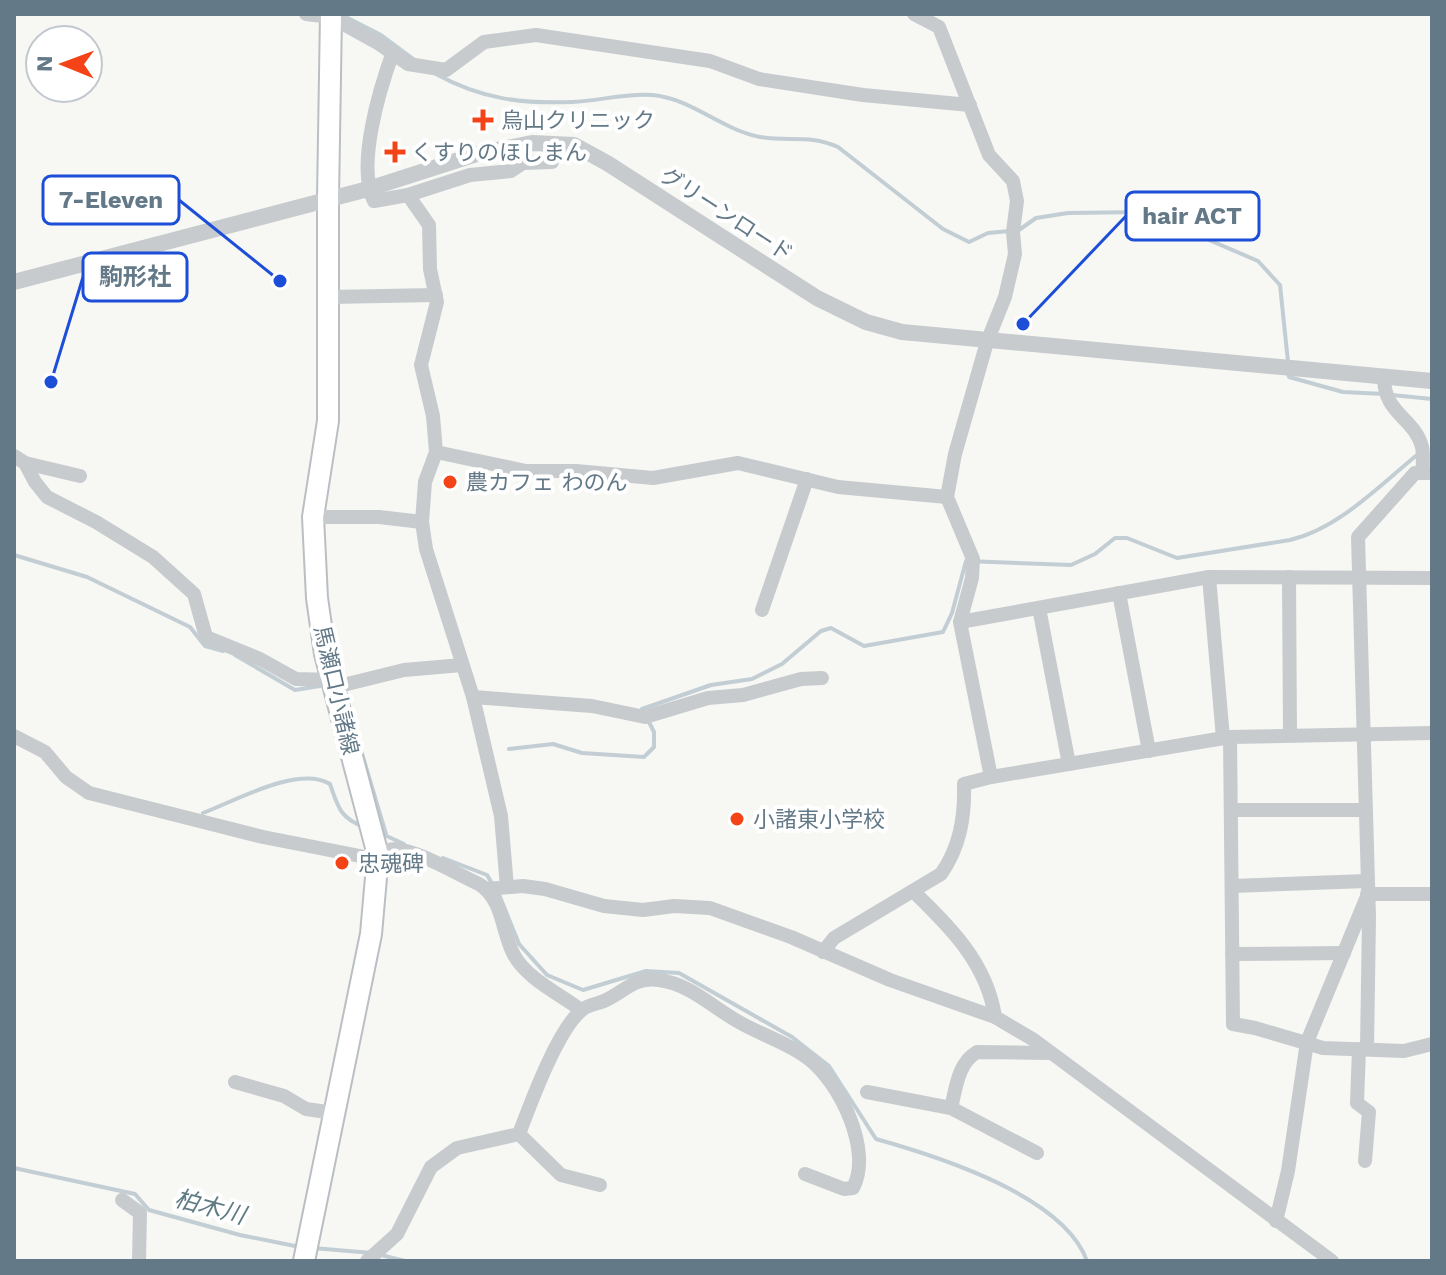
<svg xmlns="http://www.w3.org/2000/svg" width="1446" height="1275" font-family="'Work Sans','Noto Sans JP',sans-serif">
	<rect width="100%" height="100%" fill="#f7f7f4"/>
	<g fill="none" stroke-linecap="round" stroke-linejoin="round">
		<!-- stream -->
		<g stroke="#c2ced3" stroke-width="4">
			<path d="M 342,15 L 381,35 L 416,61"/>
			<path d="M 436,74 C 481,99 522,104 572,102 C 599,101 625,93 652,95 C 691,98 722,130 760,137 C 789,142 809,134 838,147 L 943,229 L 969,242 L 988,233 L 1010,231"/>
			<path d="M 1019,230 L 1036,218 L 1068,213 L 1144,212 L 1258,261 L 1280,285 L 1288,362"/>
			<path d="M 1288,370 L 1289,377 L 1343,392 L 1384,394"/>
			<path d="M 1392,395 L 1432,399"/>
			<path d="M 14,555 L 87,577 L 190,627 L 205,646 L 223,651"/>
			<path d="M 235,655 L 295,690 L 320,686"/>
			<path d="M 645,714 L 642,709 L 711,685 L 752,679 L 782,664 L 821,631 L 831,628 L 864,646 L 943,632 L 952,613 L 966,561 L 1071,565 L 1095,554 L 1115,538 L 1127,538 L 1177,558 L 1290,540 C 1338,529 1379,486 1417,455"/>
			<path d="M 360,747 L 386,834"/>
			<path d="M 509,749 L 553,744 L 582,753 L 644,757 L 654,747 L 654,732 L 649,722"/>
			<path d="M 203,813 C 235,801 298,765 330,784 C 338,807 340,818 364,827"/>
			<path d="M 380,833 L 404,844"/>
			<path d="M 443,858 L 487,875 L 493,885"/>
			<path d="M 498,892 L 519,944 L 547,975 L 583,990 L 646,971 L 679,973 L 792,1037 L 829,1066 L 876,1139 C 937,1156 1064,1196 1087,1261"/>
			<path d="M 14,1168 L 135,1194 L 149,1210 L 240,1235 L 300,1247"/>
			<path d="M 313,1248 L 372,1253"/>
			<path d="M 381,1255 L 405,1261"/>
		</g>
		<defs>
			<path id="secondary" d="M 304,1261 L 371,934 L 378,855 L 325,654 L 317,598 L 313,517 L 328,421 L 328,198 L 331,14"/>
		</defs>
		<!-- secondary casing -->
		<use href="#secondary" stroke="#b9bfc3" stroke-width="24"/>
		<!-- minor -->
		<g stroke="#c7cbce" stroke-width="14">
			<path d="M 306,14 L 331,17 L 378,43 L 408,64 L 446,70 L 484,42 L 536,35 L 710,61 L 759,79 L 863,95 L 970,105"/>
			<path d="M 914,14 L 939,27 L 989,155 L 1013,181 L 1017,201 L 1013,232 L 1015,254 L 1005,297 L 987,342 L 955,454 L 947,497 L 973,559 L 972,578 L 960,622 L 991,777"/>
			<path d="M 393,52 C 380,88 356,166 374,201 L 408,195 L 429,225 L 430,269 L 437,302 L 421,365 L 433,416 L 436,452 L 425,482 L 422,522 L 426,549 L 473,697 L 501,816 L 507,887"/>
			<path d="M 408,195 L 470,175 L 511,171 L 523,163 L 552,162 L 558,145"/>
			<path d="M 330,297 L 436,295"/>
			<path d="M 1384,376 C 1383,414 1415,418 1422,447 C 1424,455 1422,465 1423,473"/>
			<path d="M 436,452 L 526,471 L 576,471 L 653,478 L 738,463 L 838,487 L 947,497"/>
			<path d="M 14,456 L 25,463 L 80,476"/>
			<path d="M 25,463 L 35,482 L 47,497 L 96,522 L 153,557 L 194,594 L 206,637 L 260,659 L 296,679 L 334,680"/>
			<path d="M 313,517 L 379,517 L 422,522"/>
			<path d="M 1209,577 L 1223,738"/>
			<path d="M 1289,577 L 1290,735"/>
			<path d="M 1119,593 L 1149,751"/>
			<path d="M 1039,608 L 1069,764"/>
			<path d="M 762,610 L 807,479"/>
			<path d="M 960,622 L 1209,577 L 1432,578"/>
			<path d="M 335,687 L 404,670 L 462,665"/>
			<path d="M 473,697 L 592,706 L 645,717 L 708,698 L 743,695 L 801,679 L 822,678"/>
			<path d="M 14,736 L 45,752 L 66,777 L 89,793 L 263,837 L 365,857 C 375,856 386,849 396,849 C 419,851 457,874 479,884 C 504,900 501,931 514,955 C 527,979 560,994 581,1010"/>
			<path d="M 1230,737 L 1233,1024 L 1255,1028 L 1323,1048 L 1404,1051 L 1432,1044"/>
			<path d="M 1231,810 L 1365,810"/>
			<path d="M 1232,886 L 1367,881"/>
			<path d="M 487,889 L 523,886 L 545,889 L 604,906 L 643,910 L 674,906 L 710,908 L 791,937 L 890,980 L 995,1017 L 1034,1040 L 1332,1261"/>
			<path d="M 913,891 C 950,927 987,963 995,1017"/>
			<path d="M 1367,894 L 1432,894"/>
			<path d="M 823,952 L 834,938 L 941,874 C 960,847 965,817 964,784 L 991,777 L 1230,737 L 1432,733"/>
			<path d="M 1232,954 L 1344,953"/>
			<path d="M 1359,1049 L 1357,1103 L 1369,1112 L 1365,1161"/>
			<path d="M 1367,1049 L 1369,917 L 1358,537 L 1415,473 L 1432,473"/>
			<path d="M 235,1082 L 284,1096 L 306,1109 L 334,1113"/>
			<path d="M 867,1092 L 951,1108 L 1037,1153"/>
			<path d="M 951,1108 C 956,1088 958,1063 977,1052 L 1049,1053"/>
			<path d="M 519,1134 L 561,1175 L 600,1185"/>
			<path d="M 122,1200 L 140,1213 L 139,1261"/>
			<path d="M 1276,1221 L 1288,1171 L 1307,1042 L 1366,899"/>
			<path d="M 367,1261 L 397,1234 L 431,1167 L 457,1148 L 519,1134 C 530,1105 558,1028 582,1010 C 587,1005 597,1004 604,1001 C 626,991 633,977 659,980 C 690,984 712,1007 739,1022 C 761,1035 789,1043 809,1059 C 840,1083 873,1151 853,1188 L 844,1189 L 805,1174"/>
		</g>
		<!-- tertiary -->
		<path stroke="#c7cbce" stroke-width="16" d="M 14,282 L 368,189 L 477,154 L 532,143 L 574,145 L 607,163 L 817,298 L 866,322 L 902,332 L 1432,381"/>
		<!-- secondary -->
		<use href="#secondary" stroke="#fff" stroke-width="20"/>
	</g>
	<!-- markers -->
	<g fill="#f44417" stroke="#fff" stroke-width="3">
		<path d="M479 108h8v8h8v8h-8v8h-8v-8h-8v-8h8z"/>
		<path d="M391 140h8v8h8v8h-8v8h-8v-8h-8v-8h8z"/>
		<circle cx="450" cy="482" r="8"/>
		<circle cx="737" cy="819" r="8"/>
		<circle cx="342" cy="863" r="8"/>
	</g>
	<g text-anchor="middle" stroke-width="8" stroke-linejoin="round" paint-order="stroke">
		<!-- poi labels -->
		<g font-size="22" fill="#637988" stroke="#fff" text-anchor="start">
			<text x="501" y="128">烏山クリニック</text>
			<text x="411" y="160">くすりのほしまん</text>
			<text x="466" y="490">農カフェ わのん</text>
			<text x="753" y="827">小諸東小学校</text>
			<text x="358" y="871">忠魂碑</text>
		</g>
		<!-- street labels -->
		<g font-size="22" fill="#637988" stroke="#fff">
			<text transform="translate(727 214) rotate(33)" y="8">グリーンロード</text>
			<text transform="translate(337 690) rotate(77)" y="8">馬瀬口小諸線</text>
		</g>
		<!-- water labels -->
		<g font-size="24" font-style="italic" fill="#5f7b84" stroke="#fff">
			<text transform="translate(210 1207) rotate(15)" y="8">柏木川</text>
		</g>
	</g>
	<!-- callouts -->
	<path fill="none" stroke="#1d4ed8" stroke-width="3" d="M280 281L179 200M1023 324L1126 216M51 382L83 277"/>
	<g fill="#1d4ed8" stroke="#fff" stroke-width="3">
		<circle cx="280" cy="281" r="8"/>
		<circle cx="1023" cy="324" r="8"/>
		<circle cx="51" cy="382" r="8"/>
	</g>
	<g fill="#fff" stroke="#1d4ed8" stroke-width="3">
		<rect x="43" y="176" width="136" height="48" rx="8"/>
		<rect x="1126" y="192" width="133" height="48" rx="8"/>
		<rect x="83" y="253" width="104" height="48" rx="8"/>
	</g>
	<g font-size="24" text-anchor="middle" font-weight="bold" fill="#637988">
		<text x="111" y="208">7-Eleven</text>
		<text x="1192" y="224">hair ACT</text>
		<text x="135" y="285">駒形社</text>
	</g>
	<!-- border -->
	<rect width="1446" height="1275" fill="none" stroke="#637988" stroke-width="32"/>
	<!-- north arrow -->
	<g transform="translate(64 64) rotate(271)"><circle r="38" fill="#ffffff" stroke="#c1c9cf" stroke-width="2"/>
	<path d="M0-6L14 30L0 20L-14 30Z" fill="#f44417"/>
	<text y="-12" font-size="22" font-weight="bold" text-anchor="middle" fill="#637988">N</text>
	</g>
</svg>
